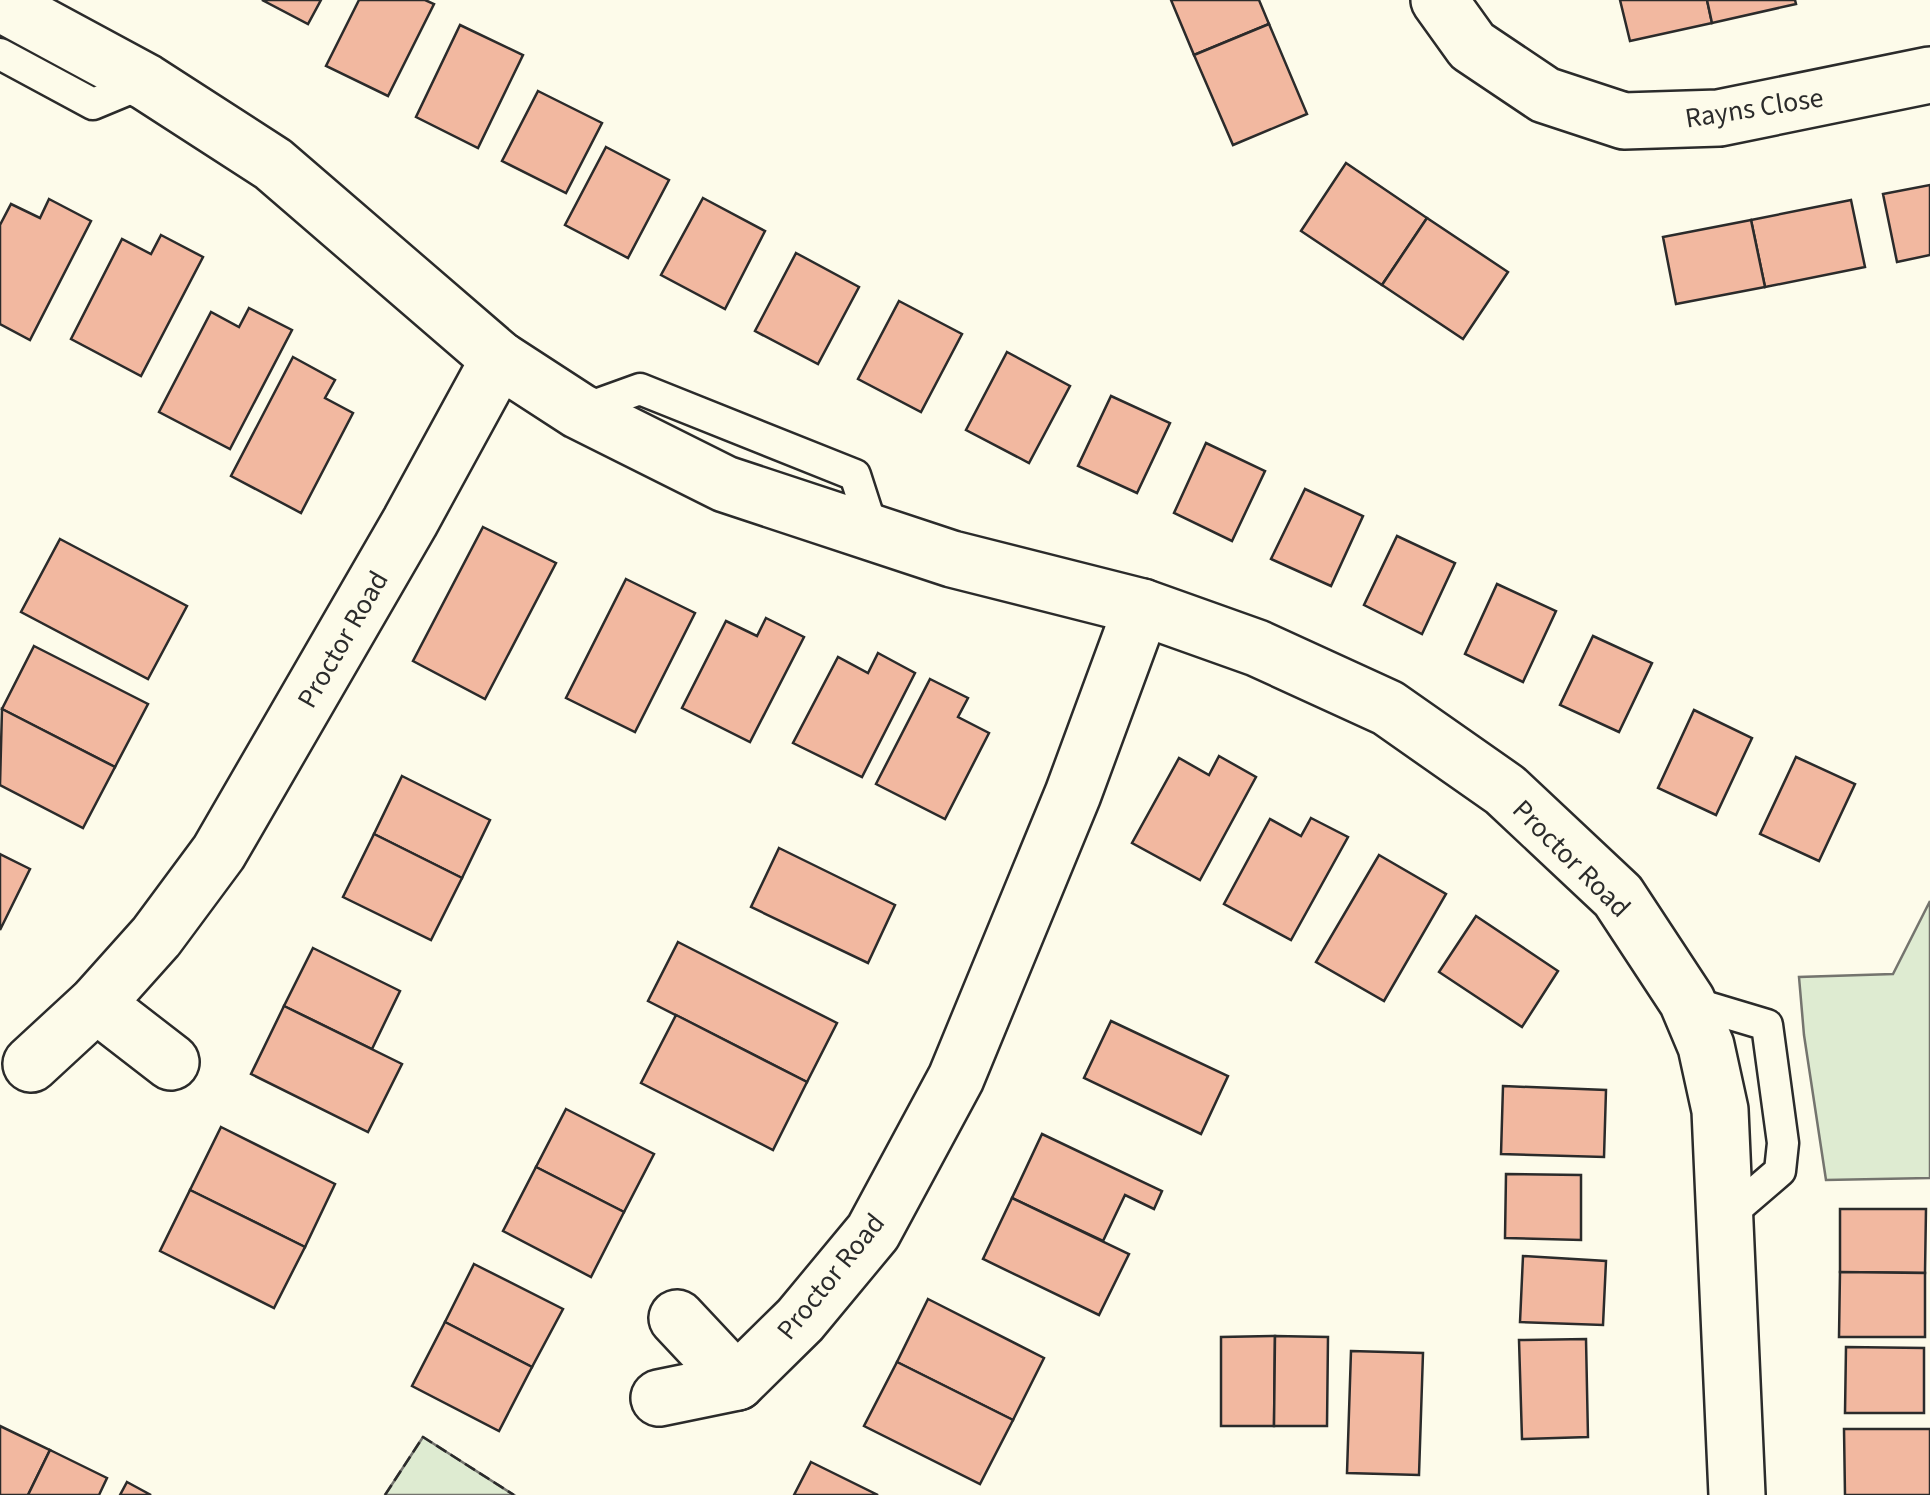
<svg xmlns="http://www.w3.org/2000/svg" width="1930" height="1495" font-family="'Source Sans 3',sans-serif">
	<rect width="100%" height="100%" fill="#fdfbea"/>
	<!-- green -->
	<g fill="#deebd1" stroke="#74746e" stroke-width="2.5">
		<path d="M 1930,901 L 1930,1178 L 1826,1180 L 1804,1035 L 1799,977 L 1893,974 Z"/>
		<path d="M 423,1437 L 514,1495 L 385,1495 Z"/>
	</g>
	<!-- building -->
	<g fill="#f2b8a0" stroke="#2b2b2b" stroke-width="2.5">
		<path d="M 262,0 L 321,0 L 308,24 Z"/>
		<path d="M 359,0 L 425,0 L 434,4 L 388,96 L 326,66 Z"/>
		<path d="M 1171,0 L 1259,0 L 1269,24 L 1194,55 Z"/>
		<path d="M 1620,0 L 1707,0 L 1712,23 L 1630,41 Z"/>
		<path d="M 1707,0 L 1795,0 L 1796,4 L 1712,23 Z"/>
		<path d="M 1269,24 L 1307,114 L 1233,145 L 1194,55 Z"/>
		<path d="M 460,25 L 523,55 L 478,148 L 416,117 Z"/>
		<path d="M 538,91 L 602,123 L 566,193 L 502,161 Z"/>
		<path d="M 606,147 L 669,180 L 628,258 L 565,225 Z"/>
		<path d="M 1346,163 L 1427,218 L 1382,285 L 1301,231 Z"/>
		<path d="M 1930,185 L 1930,255 L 1897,262 L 1883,194 Z"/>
		<path d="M 703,198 L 765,231 L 725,309 L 661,275 Z"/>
		<path d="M 49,199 L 91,221 L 30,340 L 0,324 L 0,225 L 11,204 L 40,218 Z"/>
		<path d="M 1851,200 L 1865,267 L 1765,287 L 1751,220 Z"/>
		<path d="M 1427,218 L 1508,272 L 1463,339 L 1382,285 Z"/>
		<path d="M 1751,220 L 1765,287 L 1676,304 L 1663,237 Z"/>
		<path d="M 161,235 L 203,257 L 141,376 L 71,339 L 122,239 L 151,254 Z"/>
		<path d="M 796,253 L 859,287 L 818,364 L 755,331 Z"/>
		<path d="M 899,301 L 962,334 L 921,412 L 858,379 Z"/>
		<path d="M 249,308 L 292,330 L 230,449 L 159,412 L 211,312 L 239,327 Z"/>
		<path d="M 1007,352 L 1070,386 L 1029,463 L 966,430 Z"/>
		<path d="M 293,357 L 335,380 L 325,398 L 353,413 L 301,513 L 231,476 Z"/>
		<path d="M 1111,396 L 1170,423 L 1137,493 L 1078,466 Z"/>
		<path d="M 1206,443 L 1265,471 L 1232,541 L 1174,513 Z"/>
		<path d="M 1305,489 L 1363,516 L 1331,586 L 1271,559 Z"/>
		<path d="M 483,527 L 556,563 L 485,699 L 413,661 Z"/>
		<path d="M 1397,536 L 1455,563 L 1422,634 L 1364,605 Z"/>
		<path d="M 60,539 L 187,606 L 148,679 L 21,612 Z"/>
		<path d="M 626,579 L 695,613 L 635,732 L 566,698 Z"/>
		<path d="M 1497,584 L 1556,611 L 1523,682 L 1465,654 Z"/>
		<path d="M 766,618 L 804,637 L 750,742 L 682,708 L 726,621 L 757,636 Z"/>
		<path d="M 1593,636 L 1652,663 L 1619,732 L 1560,705 Z"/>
		<path d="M 34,646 L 148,704 L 115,767 L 2,709 Z"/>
		<path d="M 878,653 L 915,673 L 862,777 L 793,743 L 838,657 L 868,673 Z"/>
		<path d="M 930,679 L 968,698 L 958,717 L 989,733 L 945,819 L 876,784 Z"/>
		<path d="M 2,709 L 115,767 L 83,828 L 0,785 Z"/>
		<path d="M 1694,710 L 1752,738 L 1716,815 L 1658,788 Z"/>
		<path d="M 1219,756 L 1256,777 L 1200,880 L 1132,843 L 1179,758 L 1209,775 Z"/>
		<path d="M 1796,757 L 1855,784 L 1819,861 L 1760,834 Z"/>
		<path d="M 402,776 L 490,820 L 462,878 L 374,834 Z"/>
		<path d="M 1311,818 L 1348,837 L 1291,940 L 1224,904 L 1270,819 L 1301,836 Z"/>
		<path d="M 374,834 L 462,878 L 431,940 L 343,897 Z"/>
		<path d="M 779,848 L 895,905 L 868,963 L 751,907 Z"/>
		<path d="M 0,854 L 30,869 L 0,930 Z"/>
		<path d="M 1379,855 L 1446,894 L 1384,1001 L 1316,962 Z"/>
		<path d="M 1476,916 L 1558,971 L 1522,1027 L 1439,972 Z"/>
		<path d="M 678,942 L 837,1023 L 807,1082 L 648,1001 Z"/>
		<path d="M 313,948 L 400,991 L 372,1049 L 284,1006 Z"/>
		<path d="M 284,1006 L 402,1064 L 368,1132 L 251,1074 Z"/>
		<path d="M 676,1015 L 807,1082 L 773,1150 L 641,1083 Z"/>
		<path d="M 1111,1021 L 1228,1076 L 1201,1134 L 1084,1078 Z"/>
		<path d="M 1503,1086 L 1606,1090 L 1604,1157 L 1501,1154 Z"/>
		<path d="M 566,1109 L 654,1154 L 624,1212 L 536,1167 Z"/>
		<path d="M 221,1127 L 335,1184 L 305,1247 L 190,1190 Z"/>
		<path d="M 1042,1134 L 1162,1191 L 1154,1209 L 1125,1195 L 1103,1241 L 1012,1198 Z"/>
		<path d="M 536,1167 L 624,1212 L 591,1277 L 503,1231 Z"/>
		<path d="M 1506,1174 L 1581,1175 L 1581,1240 L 1505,1238 Z"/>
		<path d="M 190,1190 L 305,1247 L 274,1308 L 160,1251 Z"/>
		<path d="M 1012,1198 L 1129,1254 L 1099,1315 L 983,1259 Z"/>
		<path d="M 1840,1209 L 1926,1209 L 1925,1273 L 1840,1272 Z"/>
		<path d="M 1523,1256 L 1606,1261 L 1603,1325 L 1520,1322 Z"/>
		<path d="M 474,1264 L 563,1309 L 532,1367 L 445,1322 Z"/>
		<path d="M 1840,1272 L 1925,1273 L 1925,1337 L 1839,1337 Z"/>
		<path d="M 928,1299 L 1044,1358 L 1013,1420 L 897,1362 Z"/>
		<path d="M 445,1322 L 532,1367 L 499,1431 L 412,1386 Z"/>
		<path d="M 1275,1336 L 1274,1426 L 1221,1426 L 1221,1337 Z"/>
		<path d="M 1275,1336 L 1328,1337 L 1327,1426 L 1274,1426 Z"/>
		<path d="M 1586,1339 L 1588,1437 L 1522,1439 L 1519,1340 Z"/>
		<path d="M 1846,1347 L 1924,1348 L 1924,1413 L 1845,1413 Z"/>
		<path d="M 1351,1351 L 1423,1353 L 1419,1475 L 1347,1473 Z"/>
		<path d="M 897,1362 L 1013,1420 L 980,1484 L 864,1426 Z"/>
		<path d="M 0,1426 L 50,1450 L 28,1495 L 0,1495 Z"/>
		<path d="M 1844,1429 L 1930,1429 L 1930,1495 L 1845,1495 Z"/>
		<path d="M 50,1450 L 107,1478 L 99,1495 L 28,1495 Z"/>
		<path d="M 811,1462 L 878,1495 L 794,1495 Z"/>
		<path d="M 127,1482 L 151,1495 L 120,1495 Z"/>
	</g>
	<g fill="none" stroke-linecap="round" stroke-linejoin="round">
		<defs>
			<g id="service">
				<path d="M 0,54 L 93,104 L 146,82"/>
				<path d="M 579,411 L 640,389 L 855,475 L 874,534"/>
				<path d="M 1687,1001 L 1767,1025 L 1783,1143 L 1780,1171 L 1723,1220"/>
			</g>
			<g id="minor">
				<path d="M 1439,0 L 1472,46 L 1545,95 L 1624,121 L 1719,118 L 1930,75"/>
				<path d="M 0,3 L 146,82 L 273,164 L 499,359 L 579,411 L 725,484 L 952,559 L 1142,607 L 1257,648 L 1388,708 L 1505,790 L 1618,896 L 1687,1001 L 1706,1046 L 1720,1110 L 1737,1495"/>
				<path d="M 96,1004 L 171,1062"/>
				<path d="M 31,1064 L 96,1004 L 156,937 L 219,852 L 410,522 L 499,359"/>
				<path d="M 677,1318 L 737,1382"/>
				<path d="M 659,1398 L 737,1382 L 800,1320 L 873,1232 L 956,1078 L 1073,794 L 1142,607"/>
			</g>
		</defs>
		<!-- service casing -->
		<use href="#service" stroke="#2b2b2b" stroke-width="35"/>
		<!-- minor casing -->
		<use href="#minor" stroke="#2b2b2b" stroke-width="60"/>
		<!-- service -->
		<use href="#service" stroke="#fdfbea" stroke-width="30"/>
		<!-- minor -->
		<use href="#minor" stroke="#fdfbea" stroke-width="55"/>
		<!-- fence -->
		<path stroke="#2b2b2b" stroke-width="2.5" stroke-dasharray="12 5" stroke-linecap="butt" d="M 385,1495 L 423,1437 L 514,1495"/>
	</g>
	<g text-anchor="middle" stroke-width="8" stroke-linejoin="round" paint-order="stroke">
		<!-- street labels -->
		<g font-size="28" fill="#2b2b2b" stroke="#fdfbea">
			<text transform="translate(1754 107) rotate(-9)" y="10">Rayns Close</text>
			<text transform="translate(342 639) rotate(-60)" y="10">Proctor Road</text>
			<text transform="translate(1572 858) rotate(45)" y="10">Proctor Road</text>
			<text transform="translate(830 1276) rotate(-51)" y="10">Proctor Road</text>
		</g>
	</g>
</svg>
